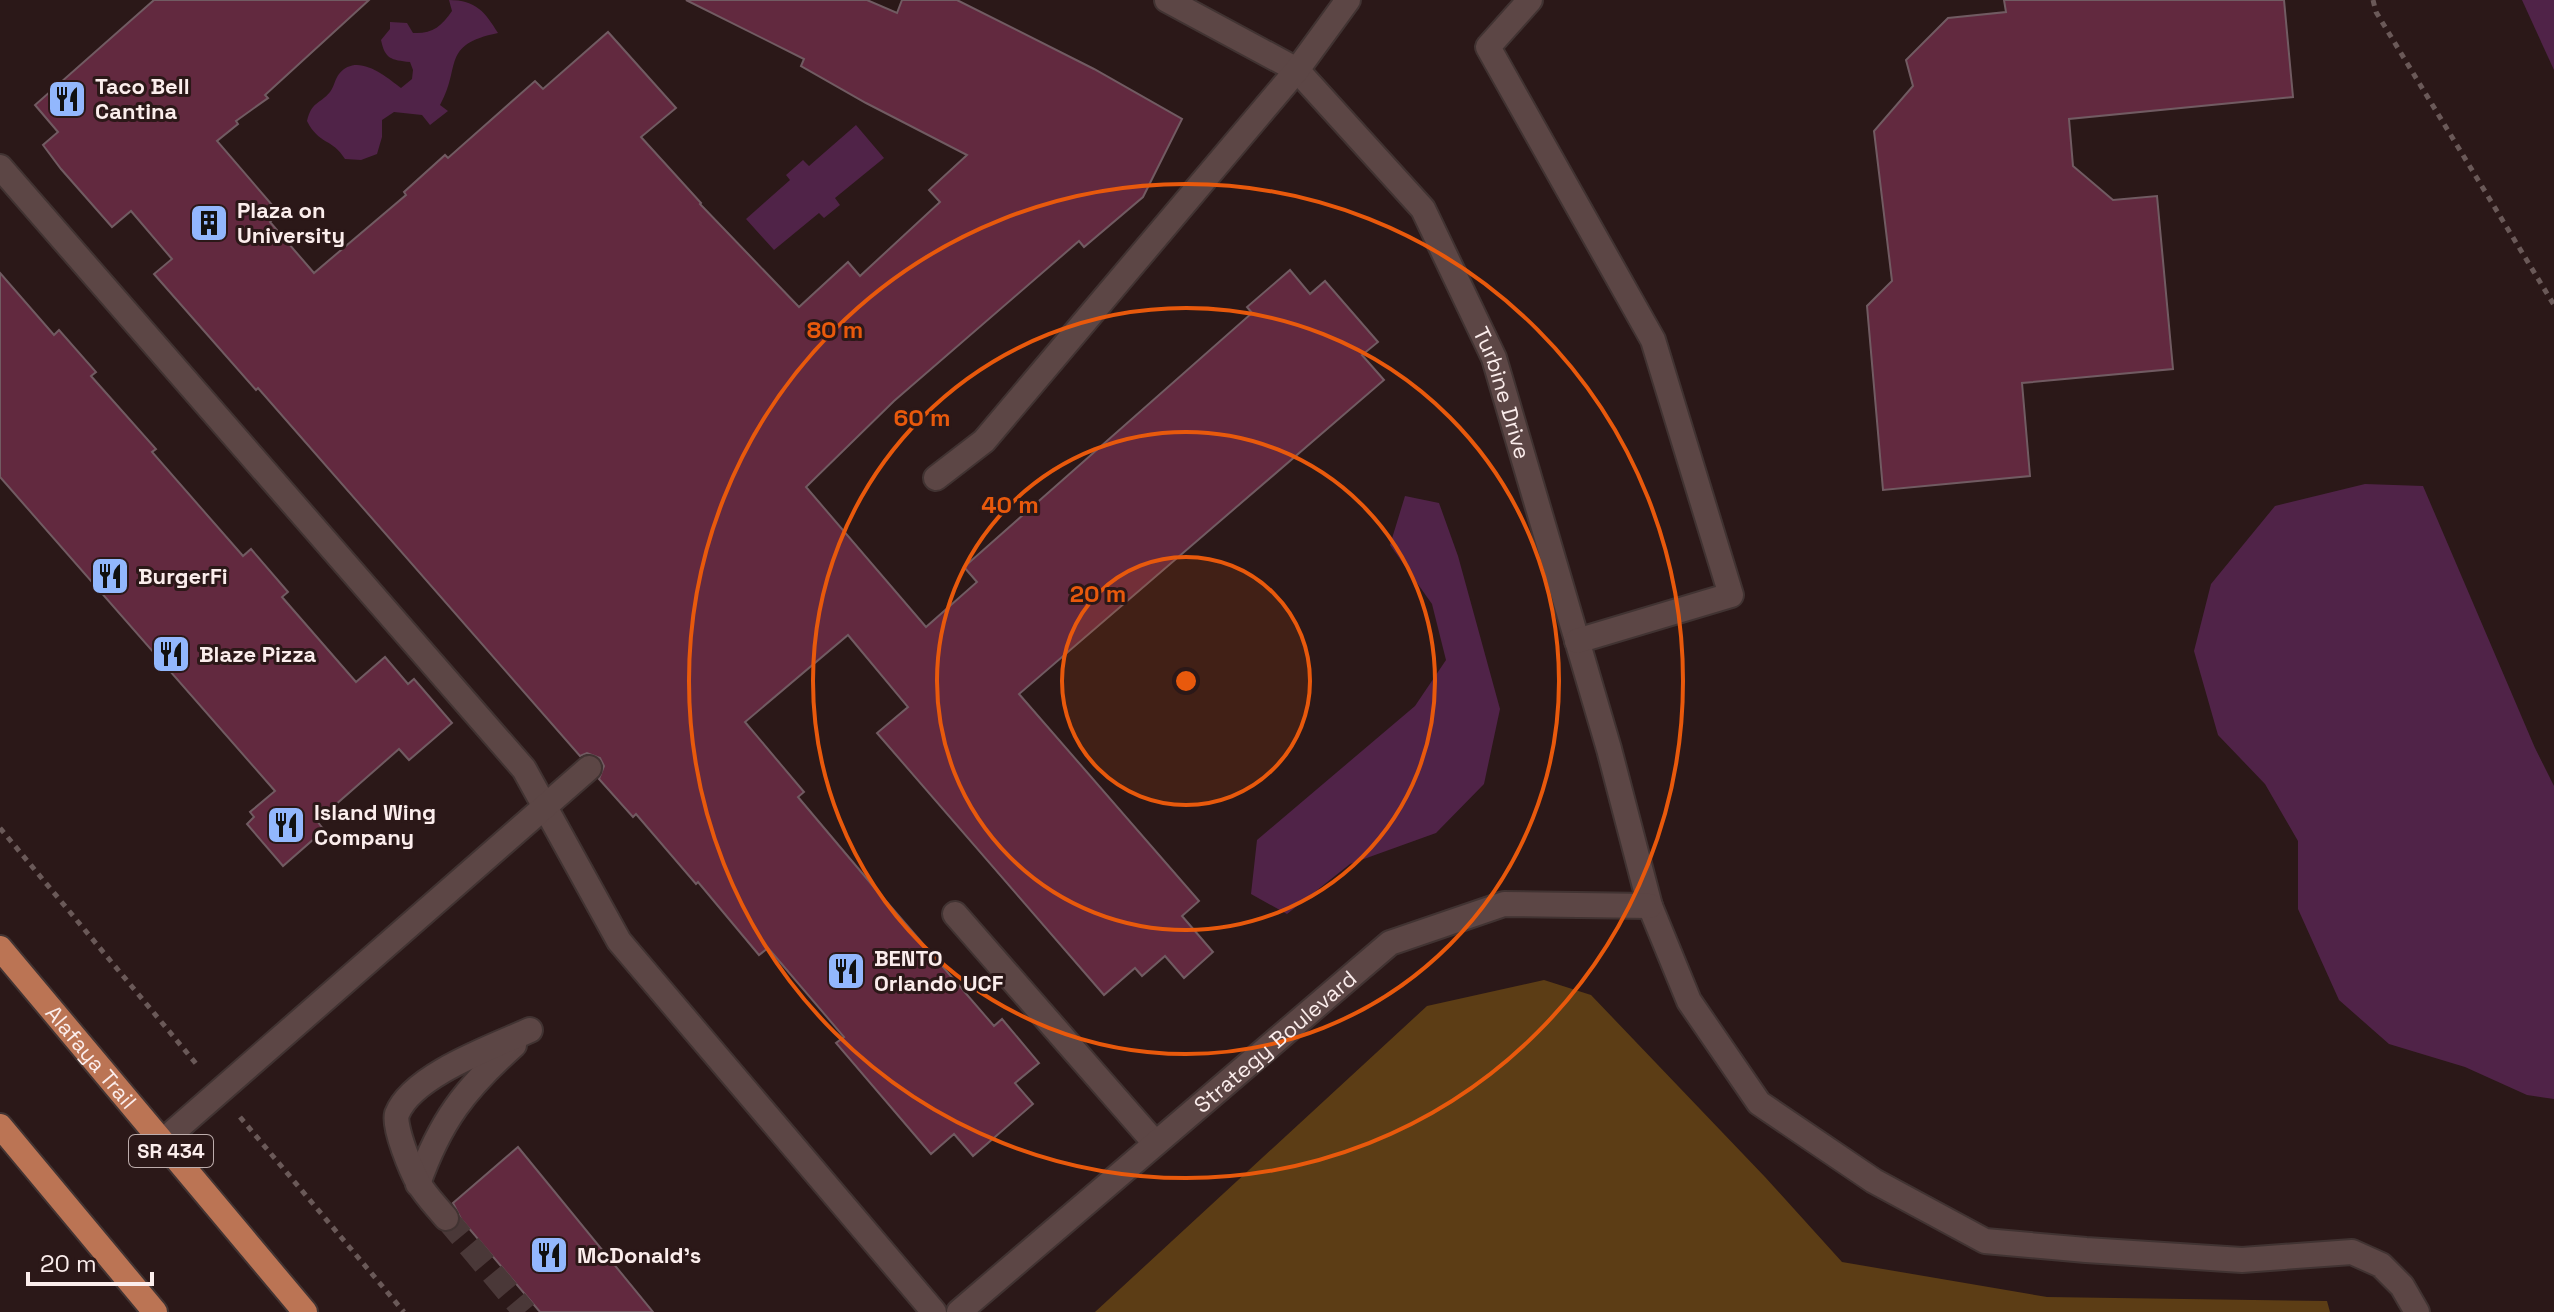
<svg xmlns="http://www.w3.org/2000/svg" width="2554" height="1312" font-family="'Space Grotesk',sans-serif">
	<rect width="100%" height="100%" fill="#2b1818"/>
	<!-- forest -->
	<path fill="#5c3d15" d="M 1544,980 L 1591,995 L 1765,1177 L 1842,1262 L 2047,1297 L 2327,1301 L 2330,1312 L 1095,1312 L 1427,1006 Z"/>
	<!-- water -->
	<g fill="#502348">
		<path d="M 449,0 C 476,0 485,12 498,33 C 440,45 462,66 440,105 L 448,111 L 430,125 L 422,115 L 394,112 L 382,120 L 382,137 L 377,154 L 361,160 L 345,159 C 332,138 319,145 307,121 C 312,101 319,105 330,92 C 334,87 335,79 339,74 C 357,52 385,76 401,88 L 412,79 L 413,70 L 410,62 C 391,60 385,59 381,40 L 390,29 L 390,22 L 407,23 L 413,33 C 432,34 441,27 452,11 Z"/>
		<path d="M 2522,0 L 2554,0 L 2554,70 Z"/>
		<path d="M 856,125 L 884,158 L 835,198 L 840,205 L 824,218 L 819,213 L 774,250 L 746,219 L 790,180 L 786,175 L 803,160 L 809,166 Z"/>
		<path d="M 2365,484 L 2423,486 L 2535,748 L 2554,786 L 2554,1099 L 2527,1095 L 2465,1067 L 2389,1044 L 2339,1000 L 2298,909 L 2298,841 L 2265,784 L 2218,735 L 2194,651 L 2211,584 L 2275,506 Z"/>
		<path d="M 1405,496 L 1439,503 L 1458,556 L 1500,709 L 1484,784 L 1436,833 L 1350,864 L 1287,914 L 1251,894 L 1257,840 L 1415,706 L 1446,660 L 1432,604 L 1390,545 Z"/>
	</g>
	<!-- building -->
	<g fill="#62293f" stroke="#715b62" stroke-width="2">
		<path d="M 154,0 L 369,0 L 265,95 L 268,98 L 236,121 L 238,124 L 217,141 L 279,213 L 270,222 L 314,273 L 406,195 L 404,192 L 445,155 L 448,158 L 535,81 L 543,89 L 608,32 L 676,108 L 641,137 L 701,203 L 700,204 L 799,307 L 848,262 L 860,276 L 940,202 L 929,190 L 967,155 L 866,103 L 801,66 L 804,59 L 686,0 L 867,0 L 897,13 L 902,0 L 957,0 L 1094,69 L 1182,119 L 1143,197 L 1084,247 L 1079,241 L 894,401 L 806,487 L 926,627 L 977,582 L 964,567 L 1252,313 L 1247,307 L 1290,270 L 1310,294 L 1325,281 L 1378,342 L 1362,355 L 1384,380 L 1019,694 L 1199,901 L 1182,916 L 1213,952 L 1184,978 L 1165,956 L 1142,976 L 1135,968 L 1104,995 L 877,733 L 908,707 L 848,635 L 745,722 L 804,792 L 798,797 L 873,886 L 994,1026 L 1002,1019 L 1039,1063 L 1015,1083 L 1033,1104 L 973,1156 L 954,1134 L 931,1154 L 836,1043 L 844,1037 L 768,948 L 759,955 L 698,882 L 696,884 L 636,814 L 633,817 L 599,779 L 604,766 L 600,758 L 587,753 L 580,756 L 258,388 L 256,390 L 154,274 L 172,259 L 131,211 L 112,227 L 61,169 L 43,145 L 58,132 L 35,105 Z"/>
		<path d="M 2004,0 L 2284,0 L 2293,97 L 2069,119 L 2073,166 L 2113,200 L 2157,196 L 2173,369 L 2022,383 L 2030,476 L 1883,490 L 1867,306 L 1892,281 L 1874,131 L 1913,86 L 1906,60 L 1948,18 L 2006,12 Z"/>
		<path d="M 0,273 L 54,335 L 59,330 L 96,372 L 91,376 L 156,449 L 152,452 L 243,556 L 251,549 L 288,592 L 282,597 L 356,682 L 385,657 L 408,684 L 414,679 L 452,723 L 409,760 L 399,749 L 317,821 L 324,830 L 283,866 L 247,824 L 254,817 L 250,812 L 275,791 L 0,477 Z"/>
		<path d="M 518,1147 L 653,1312 L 540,1312 L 461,1219 L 453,1203 Z"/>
	</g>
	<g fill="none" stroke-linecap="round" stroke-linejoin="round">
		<!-- minor-tunnel -->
		<path stroke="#4a3838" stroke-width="24" stroke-dasharray="24 12" stroke-linecap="butt" d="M 446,1218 L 525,1312"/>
		<defs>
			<g id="minor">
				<path id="s1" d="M 1167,0 L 1297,70 L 1423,209 L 1494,358 L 1609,749 L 1650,906 L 1689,1001 L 1759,1103 L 1874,1181 L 1985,1241 L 2086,1250 L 2242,1260 L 2352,1252 L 2381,1265 L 2402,1286 L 2417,1312"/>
				<path d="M 1530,0 L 1488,47 L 1653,340 L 1731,595 L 1577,641"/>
				<path d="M 0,167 L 524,769 L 619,941 L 934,1312"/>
				<path d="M 936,478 L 984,441 L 1297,70 L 1348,0"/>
				<path d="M 955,914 L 1155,1143"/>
				<path d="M 163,1141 L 589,768"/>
				<path d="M 418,1184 C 440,1121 465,1089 514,1045"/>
				<path d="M 446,1218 C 437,1207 426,1196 419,1184 C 412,1172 393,1127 397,1114 C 412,1075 495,1046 530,1030"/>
				<path id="s2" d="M 959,1312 L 1390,943 L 1504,904 L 1650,906"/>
			</g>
			<g id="major">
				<path id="s3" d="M 0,948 L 305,1312"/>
				<path d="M 0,1126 L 155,1312"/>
			</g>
		</defs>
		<!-- minor casing -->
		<use href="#minor" stroke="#413332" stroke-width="28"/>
		<!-- major casing -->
		<use href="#major" stroke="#413332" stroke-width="28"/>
		<!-- path -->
		<g stroke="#6a5958" stroke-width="5" stroke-dasharray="6 6" stroke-linecap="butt">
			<path d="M 2373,0 L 2376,12 L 2554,305"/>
			<path d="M 0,828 L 198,1066"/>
			<path d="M 240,1117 L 404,1312"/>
		</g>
		<!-- minor -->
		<use href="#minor" stroke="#5c4645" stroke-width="24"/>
		<!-- major -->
		<use href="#major" stroke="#bb7454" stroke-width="24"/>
	</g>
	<!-- distance rings -->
	<circle cx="1186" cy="681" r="124" fill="#e8590c" fill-opacity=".12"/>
	<g fill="none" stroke="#e8590c" stroke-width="4">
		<circle cx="1186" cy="681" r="124"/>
		<circle cx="1186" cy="681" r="249"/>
		<circle cx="1186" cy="681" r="373"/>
		<circle cx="1186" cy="681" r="497"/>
	</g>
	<!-- icons -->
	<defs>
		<symbol id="restaurant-square" viewBox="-11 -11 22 22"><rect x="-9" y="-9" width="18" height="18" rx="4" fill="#92b7fd" stroke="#2b1818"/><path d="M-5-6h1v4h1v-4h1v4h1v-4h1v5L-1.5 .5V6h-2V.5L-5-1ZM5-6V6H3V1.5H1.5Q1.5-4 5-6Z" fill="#111"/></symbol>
		<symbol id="building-square" viewBox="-11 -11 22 22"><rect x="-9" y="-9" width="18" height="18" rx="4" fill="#92b7fd" stroke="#2b1818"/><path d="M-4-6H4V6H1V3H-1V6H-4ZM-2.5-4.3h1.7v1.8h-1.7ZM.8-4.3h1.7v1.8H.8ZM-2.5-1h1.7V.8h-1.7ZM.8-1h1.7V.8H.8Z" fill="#111"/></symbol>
	</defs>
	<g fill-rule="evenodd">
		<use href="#restaurant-square" x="45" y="77" width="44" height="44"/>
		<use href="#building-square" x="187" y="201" width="44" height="44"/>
		<use href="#restaurant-square" x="88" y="554" width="44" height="44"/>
		<use href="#restaurant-square" x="149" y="632" width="44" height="44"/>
		<use href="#restaurant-square" x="264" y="803" width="44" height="44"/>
		<use href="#restaurant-square" x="824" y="949" width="44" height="44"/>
		<use href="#restaurant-square" x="527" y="1233" width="44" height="44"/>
	</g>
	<g text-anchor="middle" stroke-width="6" stroke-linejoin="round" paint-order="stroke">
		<!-- shield labels -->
		<rect fill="#2b1818" stroke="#bdadac" stroke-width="2" x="129" y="1135" width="84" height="32" rx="6"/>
		<g font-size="20" font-weight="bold" fill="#fbedec">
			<text x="171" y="1158">SR 434</text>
		</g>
		<!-- poi labels -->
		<g font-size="22" font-weight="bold" fill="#fbedec" stroke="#2b1818" text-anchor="start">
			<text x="95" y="94">Taco Bell<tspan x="95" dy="25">Cantina</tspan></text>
			<text x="237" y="218">Plaza on<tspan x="237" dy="25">University</tspan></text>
			<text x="138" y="584">BurgerFi</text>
			<text x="199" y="662">Blaze Pizza</text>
			<text x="314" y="820">Island Wing<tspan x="314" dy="25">Company</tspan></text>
			<text x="874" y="966">BENTO<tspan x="874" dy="25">Orlando UCF</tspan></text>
			<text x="577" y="1263">McDonald's</text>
		</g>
		<!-- street labels -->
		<g font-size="22" fill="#fbedec" stroke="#2b1818">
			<text dy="8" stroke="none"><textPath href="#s1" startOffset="536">Turbine Drive</textPath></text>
			<text dy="8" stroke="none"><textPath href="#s2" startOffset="416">Strategy Boulevard</textPath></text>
			<text dy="8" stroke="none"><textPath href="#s3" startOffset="142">Alafaya Trail</textPath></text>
		</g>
	</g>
	<circle cx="1186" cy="681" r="12" fill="#e8590c" stroke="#2b1818" stroke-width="4"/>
	<g font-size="24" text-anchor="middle" font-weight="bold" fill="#e8590c" stroke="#2b1818" stroke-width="6" stroke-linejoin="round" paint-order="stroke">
		<text x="835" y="338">80 m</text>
		<text x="922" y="426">60 m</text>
		<text x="1010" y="513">40 m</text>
		<text x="1098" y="602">20 m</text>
	</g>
	<!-- scale -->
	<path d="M28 1272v12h124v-12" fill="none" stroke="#fbedec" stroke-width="4"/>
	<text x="40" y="1272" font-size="24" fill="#fbedec" stroke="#2b1818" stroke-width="6" paint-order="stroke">20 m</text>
</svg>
